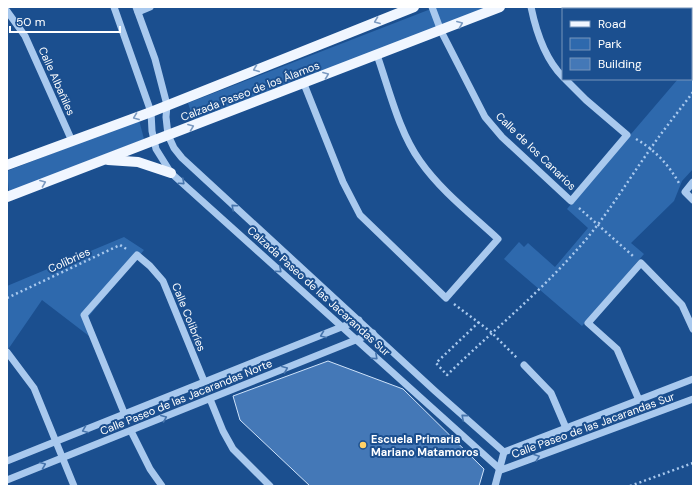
<svg xmlns="http://www.w3.org/2000/svg" width="700" height="493" font-family="'DM Sans',sans-serif">
	<rect width="100%" height="100%" fill="#1b4f8f"/>
	<!-- green -->
	<g fill="#2e69ad">
		<path d="M 436,7 L 491,7 L 194,121 L 188,103 Z"/>
		<path d="M 693,61 L 693,169 L 682,181 L 674,201 L 631,243 L 644,254 L 582,326 L 504,259 L 519,242 L 524,247 L 528,243 L 555,267 L 588,228 L 567,209 L 678,79 L 691,79 L 691,63 Z"/>
		<path d="M 139,120 L 144,139 L 9,192 L 7,171 Z"/>
		<path d="M 124,237 L 144,250 L 89,316 L 89,336 L 42,300 L 9,348 L 7,348 L 7,286 Z"/>
	</g>
	<!-- building -->
	<path fill="#4478b7" stroke="#cfe3fa" d="M 328,361 L 403,389 L 484,469 L 479,486 L 310,486 L 240,420 L 233,396 Z"/>
	<g fill="none" stroke-linecap="round" stroke-linejoin="round">
		<!-- path -->
		<g stroke="#a9c9ee" stroke-width="2.5" stroke-dasharray="2 3" stroke-linecap="butt">
			<path d="M 691,77 L 693,78"/>
			<path d="M 636,139 C 655,150 668,164 679,183"/>
			<path d="M 579,208 L 633,256"/>
			<path d="M 7,298 L 120,245 L 128,250"/>
			<path d="M 454,304 L 491,332 L 517,358"/>
			<path d="M 479,322 L 436,363 L 447,375 C 489,334 535,297 574,253 C 604,221 626,183 651,148 C 664,129 679,111 693,92"/>
			<path d="M 630,486 L 693,463"/>
		</g>
		<!-- minor -->
		<g stroke="#a9c9ee" stroke-width="7">
			<path d="M 114,7 L 151,112 L 152,131 L 156,149 L 171,173 L 501,470 L 693,399"/>
			<path d="M 136,7 L 155,59 L 167,105 L 166,117 L 168,135 L 174,148 L 182,158 L 435,391 L 504,452"/>
			<path d="M 432,7 L 441,31 L 485,117 L 502,137 L 571,201 L 627,135 L 586,100 L 565,79"/>
			<path d="M 531,7 C 536,31 545,59 563,77"/>
			<path d="M 620,7 L 621,9"/>
			<path d="M 7,11 L 25,36 L 72,141"/>
			<path d="M 138,12 L 150,7"/>
			<path d="M 691,41 L 693,39"/>
			<path d="M 304,84 L 343,182 L 360,215 L 446,298 L 498,239 C 471,214 441,191 420,161 C 399,132 389,89 377,55"/>
			<path d="M 693,182 L 685,192 L 693,200"/>
			<path d="M 7,352 L 34,388 L 74,486"/>
			<path d="M 524,365 L 551,393 L 566,428"/>
			<path d="M 210,399 L 223,431 L 233,449 L 270,486"/>
			<path d="M 639,400 L 617,349 L 588,323 L 641,263 L 682,305 L 693,329"/>
			<path d="M 125,415 L 84,315 L 137,255 L 150,266 L 163,281 L 204,381"/>
			<path d="M 131,431 L 150,469 L 162,486"/>
			<path d="M 504,452 L 693,379"/>
			<path d="M 7,461 L 359,320"/>
			<path d="M 7,480 L 373,333"/>
			<path d="M 495,486 L 504,452"/>
		</g>
		<!-- major -->
		<g stroke="#f0f6ff" stroke-width="10">
			<path d="M 108,160 L 138,162 L 171,173"/>
			<path d="M 7,165 L 151,112 L 414,7"/>
			<path d="M 7,197 L 500,7"/>
		</g>
	</g>
	<!-- one-way arrows -->
	<defs><path id="oneway-chevron" d="M-2-3.5L2.5 0L-2 3.5" fill="none" stroke-width="1.6" stroke-linecap="round" stroke-linejoin="round"/></defs>
	<g stroke="#7b9ac1">
		<use href="#oneway-chevron" transform="translate(377 21) rotate(159)"/>
		<use href="#oneway-chevron" transform="translate(460 24) rotate(-22)"/>
		<use href="#oneway-chevron" transform="translate(256 69) rotate(158)"/>
		<use href="#oneway-chevron" transform="translate(326 75) rotate(-21)"/>
		<use href="#oneway-chevron" transform="translate(136 117) rotate(159)"/>
		<use href="#oneway-chevron" transform="translate(191 127) rotate(-21)"/>
		<use href="#oneway-chevron" transform="translate(43 183) rotate(-21)"/>
	</g>
	<g stroke="#4674ac">
		<use href="#oneway-chevron" transform="translate(182 182) rotate(42)"/>
		<use href="#oneway-chevron" transform="translate(234 207) rotate(-138)"/>
		<use href="#oneway-chevron" transform="translate(279 270) rotate(42)"/>
		<use href="#oneway-chevron" transform="translate(323 335) rotate(159)"/>
		<use href="#oneway-chevron" transform="translate(375 357) rotate(42)"/>
		<use href="#oneway-chevron" transform="translate(285 369) rotate(-22)"/>
		<use href="#oneway-chevron" transform="translate(464 417) rotate(-139)"/>
		<use href="#oneway-chevron" transform="translate(164 418) rotate(-22)"/>
		<use href="#oneway-chevron" transform="translate(85 430) rotate(158)"/>
		<use href="#oneway-chevron" transform="translate(537 457) rotate(-20)"/>
		<use href="#oneway-chevron" transform="translate(43 465) rotate(-22)"/>
	</g>
	<!-- markers -->
	<circle fill="#ffd166" stroke="#1b4f8f" stroke-width="1.5" cx="363" cy="445" r="4"/>
	<g text-anchor="middle" stroke-width="4" stroke-linejoin="round" paint-order="stroke">
		<!-- street labels -->
		<g font-size="11" fill="#fff" stroke="#1b4f8f">
			<text transform="translate(57 81) rotate(66)" y="4">Calle Albañiles</text>
			<text transform="translate(250 91) rotate(-21)" y="4">Calzada Paseo de los Álamos</text>
			<text transform="translate(536 151) rotate(44)" y="4">Calle de los Canarios</text>
			<text transform="translate(69 260) rotate(-25)" y="4">Colibries</text>
			<text transform="translate(319 291) rotate(42)" y="4">Calzada Paseo de las Jacarandas Sur</text>
			<text transform="translate(189 317) rotate(68)" y="4">Calle Colibríes</text>
			<text transform="translate(186 397) rotate(-22)" y="4">Calle Paseo de las Jacarandas Norte</text>
			<text transform="translate(593 425) rotate(-20)" y="4">Calle Paseo de las Jacarandas Sur</text>
		</g>
		<!-- poi labels -->
		<g font-size="11" font-weight="bold" fill="#fff" stroke="#1b4f8f" text-anchor="start">
			<text x="371" y="443">Escuela Primaria<tspan x="371" dy="13">Mariano Matamoros</tspan></text>
		</g>
	</g>
	<!-- border -->
	<rect width="700" height="493" fill="none" stroke="#ffffff" stroke-width="16"/>
	<!-- legend -->
	<rect x="562" y="8" width="130" height="72" fill="#1b4f8f" stroke="#7695bc"/>
	<rect x="570" y="21" width="20" height="6" fill="#f0f6ff" stroke="#7695bc"/>
	<text x="598" y="28" font-size="12" fill="#ffffff">Road</text>
	<rect x="570" y="38" width="20" height="12" fill="#2e69ad" stroke="#7695bc"/>
	<text x="598" y="48" font-size="12" fill="#ffffff">Park</text>
	<rect x="570" y="58" width="20" height="12" fill="#4478b7" stroke="#7695bc"/>
	<text x="598" y="68" font-size="12" fill="#ffffff">Building</text>
	<!-- scale -->
	<path d="M10 26v6h110v-6" fill="none" stroke="#ffffff" stroke-width="2"/>
	<text x="16" y="26" font-size="12" fill="#ffffff" stroke="#1b4f8f" stroke-width="3" paint-order="stroke">50 m</text>
</svg>
